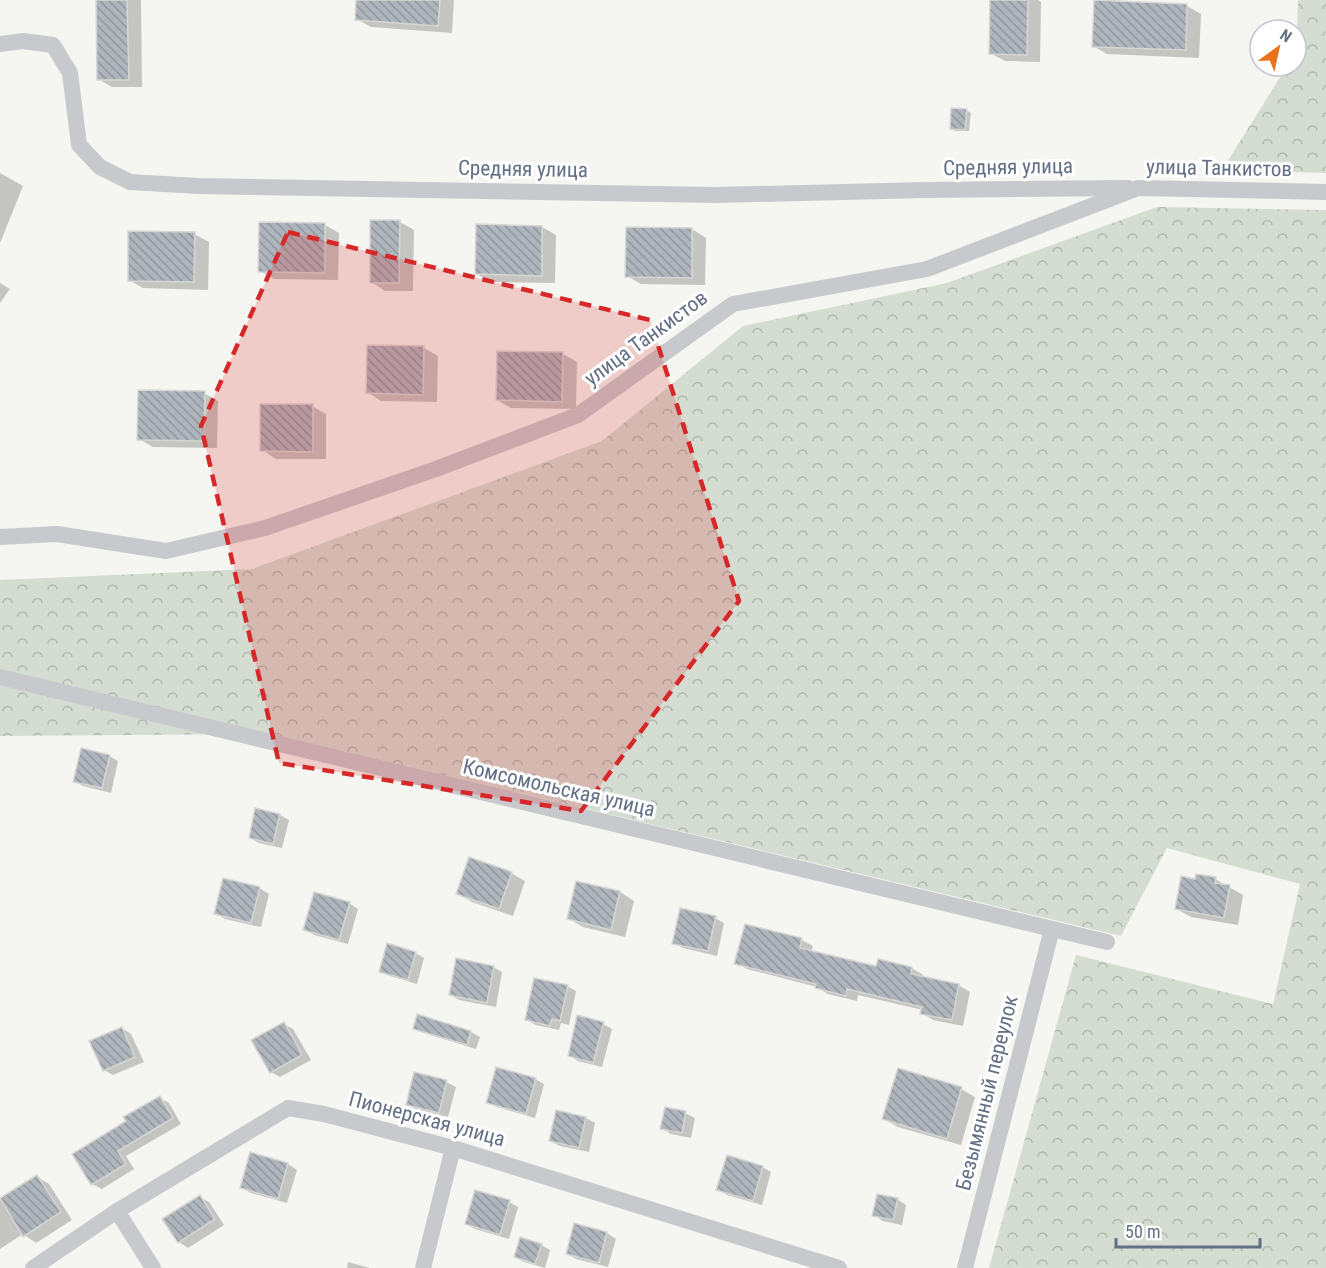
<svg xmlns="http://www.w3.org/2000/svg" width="1326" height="1268" font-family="'Roboto Condensed',sans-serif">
	<defs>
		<pattern id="forest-crowns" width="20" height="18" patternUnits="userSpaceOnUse" patternTransform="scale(1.5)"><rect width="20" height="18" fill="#d5ddd2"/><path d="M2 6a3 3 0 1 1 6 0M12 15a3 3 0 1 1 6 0" fill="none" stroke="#b0b7b0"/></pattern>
		<pattern id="building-back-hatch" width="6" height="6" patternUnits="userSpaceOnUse" patternTransform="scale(1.5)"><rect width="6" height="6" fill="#afb5bc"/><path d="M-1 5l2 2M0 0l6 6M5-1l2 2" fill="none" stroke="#92979e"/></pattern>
	</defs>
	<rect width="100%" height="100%" fill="#f5f6f1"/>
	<!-- forest -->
	<g fill="url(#forest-crowns)">
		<path d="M 1298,0 L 1326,0 L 1326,173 L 1222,170 L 1287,66 L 1296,66 Z"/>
		<path d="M 1157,207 L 1326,210 L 1326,1268 L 989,1268 L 1076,955 L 1273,1004 L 1300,884 L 1167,848 L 1121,936 L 272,734 L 0,736 L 0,580 L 252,569 L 602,441 L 743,326 L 947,283 Z"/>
	</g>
	<!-- shadow -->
	<g fill="#0003">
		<path d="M 98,0 L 141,0 L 142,87 L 112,87 L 98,79 Z"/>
		<path d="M 358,0 L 454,0 L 452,33 L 371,27 L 357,19 Z"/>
		<path d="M 991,0 L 1038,0 L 1041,2 L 1040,62 L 1005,61 L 990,53 Z"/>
		<path d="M 1095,2 L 1187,6 L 1201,14 L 1199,58 L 1107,54 L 1093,46 Z"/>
		<path d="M 966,110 L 971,113 L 969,131 L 955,131 L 951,128 Z"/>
		<path d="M 0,173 L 23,186 L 0,243 Z"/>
		<path d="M 400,222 L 414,230 L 413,291 L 385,291 L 371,282 Z"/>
		<path d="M 261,223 L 325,225 L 339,233 L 338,280 L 274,279 L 260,271 Z"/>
		<path d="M 478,226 L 542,227 L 556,235 L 555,283 L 491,282 L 477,274 Z"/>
		<path d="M 692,229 L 706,238 L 705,285 L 641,284 L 627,276 Z"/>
		<path d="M 194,234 L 209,242 L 208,290 L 143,288 L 129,280 Z"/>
		<path d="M 0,283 L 10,289 L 0,303 Z"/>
		<path d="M 368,346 L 424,348 L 438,356 L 437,402 L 381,401 L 367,392 Z"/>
		<path d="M 563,354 L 577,362 L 576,409 L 511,408 L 497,400 Z"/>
		<path d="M 204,393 L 218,401 L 217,448 L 153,447 L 139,439 Z"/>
		<path d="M 312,406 L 326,414 L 326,459 L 276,459 L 262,450 Z"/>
		<path d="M 109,756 L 118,761 L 111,793 L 83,786 L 74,781 Z"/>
		<path d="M 280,815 L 289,820 L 282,848 L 259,843 L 250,838 Z"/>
		<path d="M 511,873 L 525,881 L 513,916 L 472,902 L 458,894 Z"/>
		<path d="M 1215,879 L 1243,895 L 1238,925 L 1191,917 L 1177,909 L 1196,881 Z"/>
		<path d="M 259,888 L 269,894 L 261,927 L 225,919 L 216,913 Z"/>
		<path d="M 620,892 L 634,901 L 625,937 L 583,927 L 569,919 Z"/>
		<path d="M 349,903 L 358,909 L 348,944 L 314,935 L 305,929 Z"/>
		<path d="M 715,918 L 724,923 L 717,956 L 683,948 L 674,943 Z"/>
		<path d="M 802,940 L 813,946 L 811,952 L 878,968 L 912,968 L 923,975 L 922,978 L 958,985 L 970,992 L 963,1026 L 933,1020 L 922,1013 L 923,1010 L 858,995 L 857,1001 L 828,994 L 817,987 L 747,969 L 736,963 Z"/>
		<path d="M 415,953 L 424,958 L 417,984 L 390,976 L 381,971 Z"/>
		<path d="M 493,967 L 502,972 L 496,1007 L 459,1000 L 450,994 Z"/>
		<path d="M 567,986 L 576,991 L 569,1025 L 561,1023 L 559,1030 L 536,1025 L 527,1020 Z"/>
		<path d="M 284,1024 L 293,1029 L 311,1060 L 280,1077 L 271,1072 Z"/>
		<path d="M 603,1024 L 612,1029 L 602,1067 L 578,1061 L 569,1055 Z"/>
		<path d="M 122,1028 L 131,1034 L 144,1062 L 113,1075 L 104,1070 Z"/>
		<path d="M 415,1028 L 471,1032 L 480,1037 L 476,1049 L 424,1033 Z"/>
		<path d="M 535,1079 L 544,1084 L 535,1118 L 497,1107 L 488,1102 Z"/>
		<path d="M 446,1082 L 456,1087 L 448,1117 L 417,1110 L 408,1104 Z"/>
		<path d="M 961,1089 L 975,1097 L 961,1145 L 898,1127 L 884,1119 Z"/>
		<path d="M 160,1098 L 169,1103 L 181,1124 L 126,1156 L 134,1169 L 102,1189 L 92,1184 L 128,1121 Z"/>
		<path d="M 557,1112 L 586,1118 L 595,1123 L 589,1152 L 560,1146 L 550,1141 Z"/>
		<path d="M 685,1113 L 695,1118 L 691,1138 L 671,1134 L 662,1128 Z"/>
		<path d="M 251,1154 L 288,1164 L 297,1170 L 287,1203 L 251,1193 L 242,1188 Z"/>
		<path d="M 762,1167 L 771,1172 L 762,1205 L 727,1195 L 718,1189 Z"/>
		<path d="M 37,1177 L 49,1184 L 72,1220 L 36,1243 L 23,1234 L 0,1249 L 0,1200 Z"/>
		<path d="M 200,1197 L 209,1202 L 224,1225 L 188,1248 L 179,1242 L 164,1219 Z"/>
		<path d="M 897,1199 L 906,1205 L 902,1225 L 883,1221 L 874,1215 Z"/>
		<path d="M 509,1202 L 518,1207 L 509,1239 L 475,1229 L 466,1224 Z"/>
		<path d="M 607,1233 L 616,1239 L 608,1267 L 576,1259 L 567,1253 Z"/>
		<path d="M 541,1245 L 550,1250 L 545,1268 L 524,1262 L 515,1257 Z"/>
		<path d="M 348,1262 L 370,1268 L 347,1268 Z"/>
	</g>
	<!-- building -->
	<g fill="url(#building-back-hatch)" stroke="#d6d7d4" stroke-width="1.5">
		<path d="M 96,0 L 127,0 L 129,80 L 97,80 Z"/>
		<path d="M 356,0 L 440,0 L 438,26 L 355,20 Z"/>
		<path d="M 990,0 L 1028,0 L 1027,55 L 989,54 Z"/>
		<path d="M 1094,0 L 1187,4 L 1186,50 L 1092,47 Z"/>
		<path d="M 951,108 L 967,109 L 965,130 L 950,129 Z"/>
		<path d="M 370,220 L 400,220 L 399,283 L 370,283 Z"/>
		<path d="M 259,222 L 325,223 L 325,273 L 258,272 Z"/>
		<path d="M 476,224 L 542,226 L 542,276 L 475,274 Z"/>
		<path d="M 626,227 L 692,228 L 692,278 L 625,277 Z"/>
		<path d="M 128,231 L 195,232 L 194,282 L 128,281 Z"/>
		<path d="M 367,345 L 424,346 L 423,395 L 366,393 Z"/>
		<path d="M 497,351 L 563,352 L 562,402 L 496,400 Z"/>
		<path d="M 138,390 L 205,391 L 204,441 L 137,440 Z"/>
		<path d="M 260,404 L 313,404 L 313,452 L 260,451 Z"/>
		<path d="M 81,748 L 110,755 L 102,788 L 73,782 Z"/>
		<path d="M 255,808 L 280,814 L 273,844 L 249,838 Z"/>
		<path d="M 469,857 L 512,872 L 499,909 L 456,894 Z"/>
		<path d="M 1196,874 L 1216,877 L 1215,883 L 1230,885 L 1224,918 L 1175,909 L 1181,876 L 1195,879 Z"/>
		<path d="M 223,878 L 260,887 L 251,923 L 214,914 Z"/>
		<path d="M 576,881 L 620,891 L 611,930 L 567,919 Z"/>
		<path d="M 314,892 L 350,902 L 339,940 L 303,930 Z"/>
		<path d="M 680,908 L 716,916 L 708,951 L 672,944 Z"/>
		<path d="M 745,924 L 802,938 L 800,948 L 876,966 L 878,959 L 912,967 L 911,974 L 959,984 L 952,1020 L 920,1014 L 922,1007 L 847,989 L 846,996 L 815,988 L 816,984 L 734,964 Z"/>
		<path d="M 387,943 L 416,952 L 408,980 L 379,972 Z"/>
		<path d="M 456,958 L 494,966 L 487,1003 L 449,995 Z"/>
		<path d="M 534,978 L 568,985 L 560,1021 L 552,1019 L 550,1026 L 525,1020 Z"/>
		<path d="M 417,1014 L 471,1031 L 467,1045 L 413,1029 Z"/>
		<path d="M 577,1015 L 604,1022 L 593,1063 L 568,1056 Z"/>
		<path d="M 284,1022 L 302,1055 L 270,1073 L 251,1040 Z"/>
		<path d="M 122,1027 L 135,1057 L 103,1071 L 89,1041 Z"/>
		<path d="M 496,1067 L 536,1078 L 526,1114 L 486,1103 Z"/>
		<path d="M 898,1068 L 962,1087 L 947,1139 L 882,1119 Z"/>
		<path d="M 414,1072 L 447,1080 L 439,1113 L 406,1105 Z"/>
		<path d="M 160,1096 L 173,1118 L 118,1151 L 126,1164 L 91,1185 L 72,1154 L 126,1121 L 123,1117 Z"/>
		<path d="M 665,1107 L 686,1111 L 682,1133 L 660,1129 Z"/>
		<path d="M 556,1110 L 586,1117 L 579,1148 L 549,1141 Z"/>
		<path d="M 250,1152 L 288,1163 L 278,1199 L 240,1188 Z"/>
		<path d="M 727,1155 L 763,1166 L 753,1201 L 716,1190 Z"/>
		<path d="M 37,1175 L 61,1212 L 23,1237 L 0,1198 Z"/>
		<path d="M 475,1190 L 510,1200 L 500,1235 L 465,1224 Z"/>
		<path d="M 877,1194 L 898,1198 L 893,1220 L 872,1216 Z"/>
		<path d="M 200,1195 L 215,1219 L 178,1243 L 162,1219 Z"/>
		<path d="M 574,1223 L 607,1232 L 599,1263 L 566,1254 Z"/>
		<path d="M 520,1237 L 542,1244 L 535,1264 L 514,1257 Z"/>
	</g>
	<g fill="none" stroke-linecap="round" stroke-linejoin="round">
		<!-- minor -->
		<g stroke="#c7c9cd" stroke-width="16">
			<path d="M 0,44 L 23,41 L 53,45 L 70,73 L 79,145 L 100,167 L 130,182 L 198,186 L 715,195 L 925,190 L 1128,188"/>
			<path d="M 0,537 L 57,534 L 166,551 L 265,528 L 436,469 L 578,415 L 733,304 L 927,269 L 1138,188 L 1326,192"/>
			<path d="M 0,677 L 1107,942"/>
			<path d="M 117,1211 L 153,1268"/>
			<path d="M 33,1268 L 117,1211 L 288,1108 L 324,1114 L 453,1148 L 839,1268"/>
			<path d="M 423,1268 L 453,1148"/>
			<path d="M 965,1268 L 1052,929"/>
		</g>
	</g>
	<!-- marked area -->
	<path fill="#d62828" fill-opacity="0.2" stroke="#d62828" stroke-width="4.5" stroke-dasharray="12 8" stroke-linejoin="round" d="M 288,232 L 650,320 L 739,601 L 581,811 L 279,763 L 201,426 Z"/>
	<g text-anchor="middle" stroke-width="6" stroke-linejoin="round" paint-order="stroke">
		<!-- street labels -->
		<g font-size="21" fill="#636f84" stroke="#fff">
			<text transform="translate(1008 167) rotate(-1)" y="7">Средняя улица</text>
			<text transform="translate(1219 168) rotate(1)" y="7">улица Танкистов</text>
			<text transform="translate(523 169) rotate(1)" y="7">Средняя улица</text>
			<text transform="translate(646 338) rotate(-36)" y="7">улица Танкистов</text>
			<text transform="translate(559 788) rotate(13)" y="7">Комсомольская улица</text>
			<text transform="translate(987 1093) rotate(-76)" y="7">Безымянный переулок</text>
			<text transform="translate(427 1119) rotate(15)" y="7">Пионерская улица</text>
		</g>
	</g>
	<!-- north arrow -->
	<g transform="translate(1278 48) rotate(33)"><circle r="28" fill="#ffffff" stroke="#c1c5ce" stroke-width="1.5"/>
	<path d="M0-4.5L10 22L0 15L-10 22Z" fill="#ec711b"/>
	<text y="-9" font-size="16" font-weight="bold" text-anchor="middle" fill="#636f84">N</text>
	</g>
	<!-- scale -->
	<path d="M1116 1238v9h144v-9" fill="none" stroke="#636f84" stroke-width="3"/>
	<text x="1125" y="1238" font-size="18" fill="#636f84" stroke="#ffffff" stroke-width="4.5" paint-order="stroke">50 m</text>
</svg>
